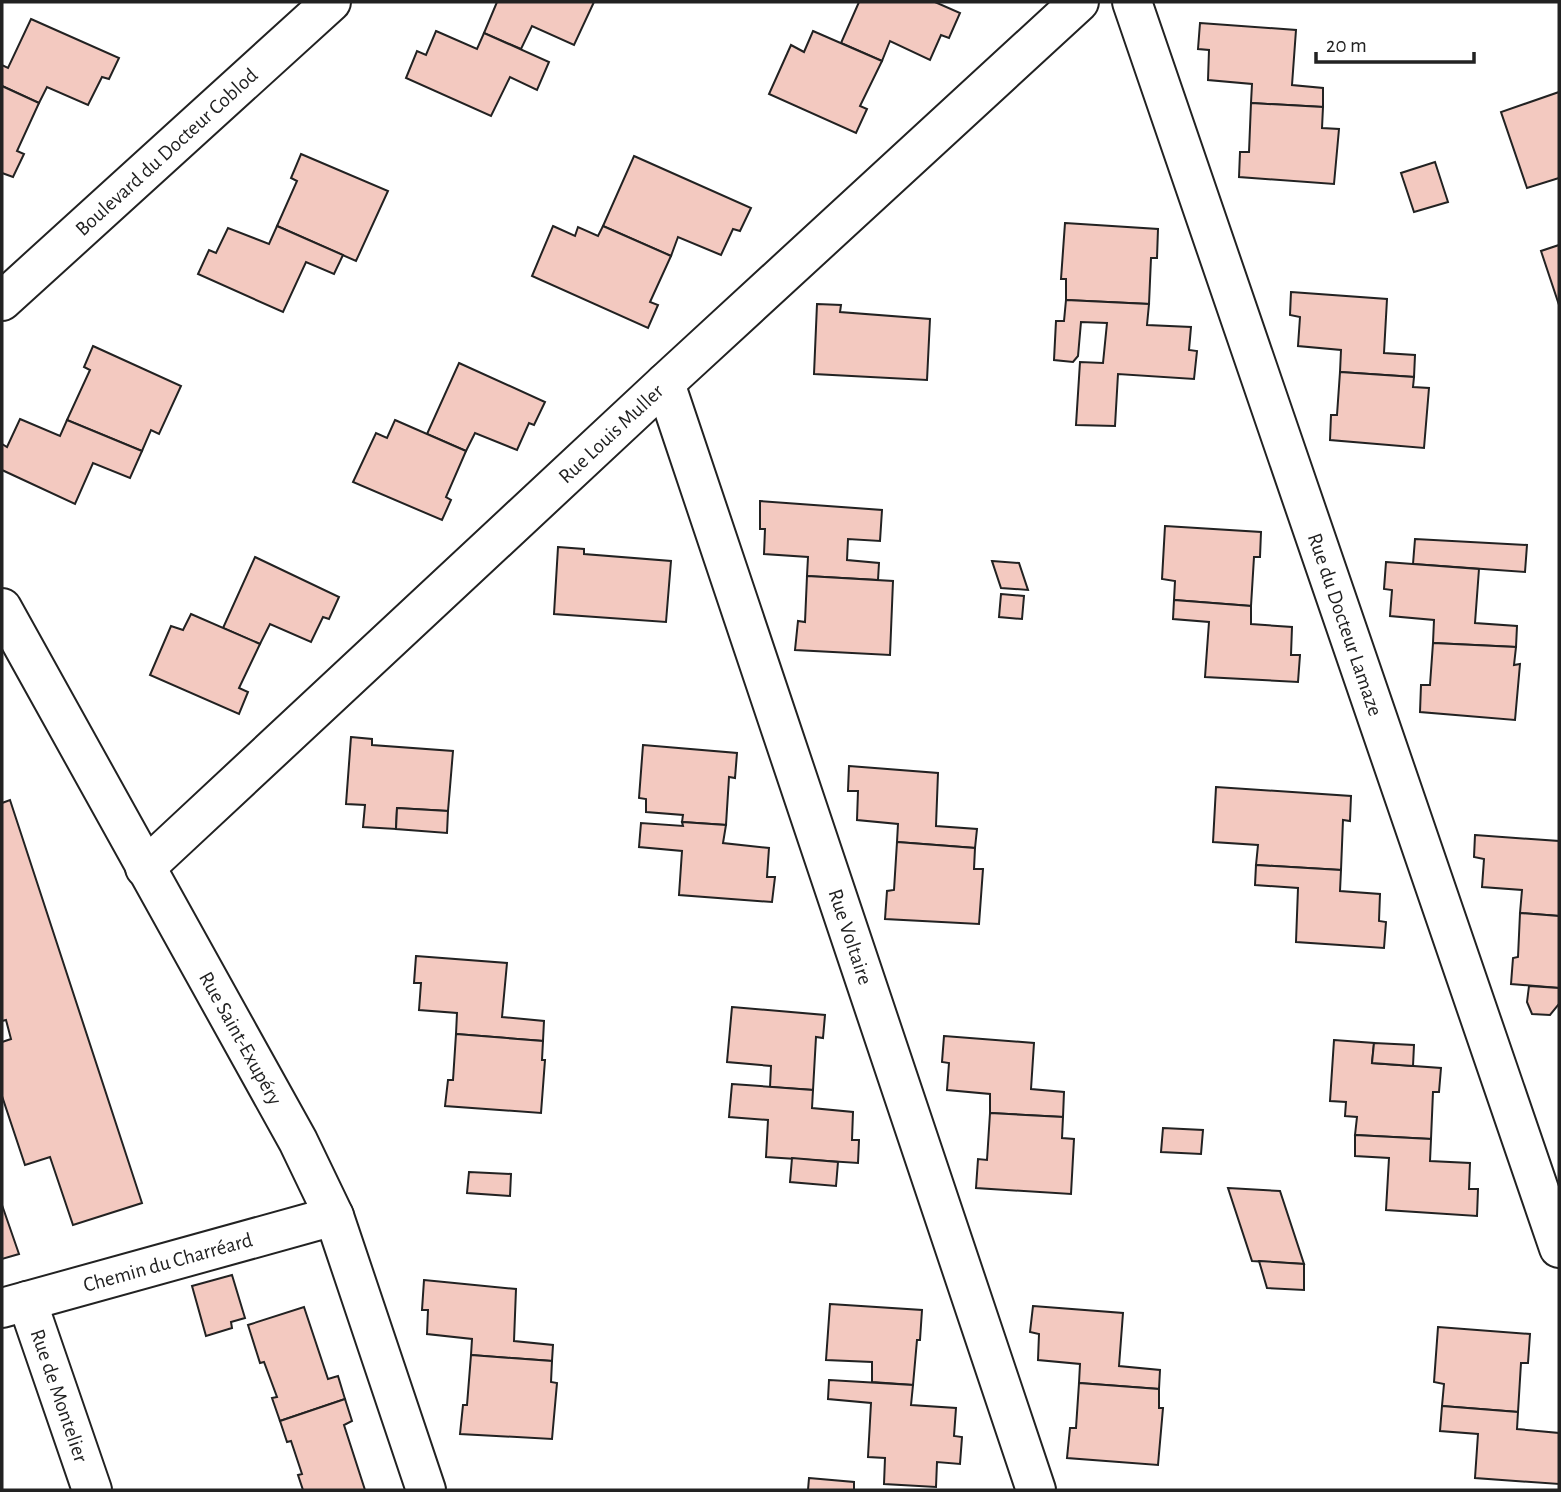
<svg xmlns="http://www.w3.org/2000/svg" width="1561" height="1492" font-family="'Alegreya Sans',sans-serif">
	<rect width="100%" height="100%" fill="#fff"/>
	<!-- building -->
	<g fill="#f3c9c0" stroke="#222" stroke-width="2">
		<path d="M 497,2 L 594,2 L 574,45 L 532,26 L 521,49 L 484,33 Z"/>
		<path d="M 859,2 L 935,2 L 960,13 L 949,38 L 941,35 L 930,60 L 890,41 L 882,61 L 841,43 Z"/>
		<path d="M 31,19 L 119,58 L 109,79 L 102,77 L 88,105 L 47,87 L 39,103 L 2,86 L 2,65 L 8,68 Z"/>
		<path d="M 1200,23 L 1296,30 L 1292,85 L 1323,88 L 1323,107 L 1251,103 L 1252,84 L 1208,80 L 1209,50 L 1198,49 Z"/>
		<path d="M 436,31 L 477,49 L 484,33 L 549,62 L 537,90 L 510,77 L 491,116 L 406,78 L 417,51 L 426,55 Z"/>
		<path d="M 813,31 L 882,61 L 860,106 L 867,109 L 856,133 L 769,94 L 791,45 L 804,52 Z"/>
		<path d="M 2,86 L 39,103 L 17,151 L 24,154 L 13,177 L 2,173 Z"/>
		<path d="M 1559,92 L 1559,178 L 1527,188 L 1501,112 Z"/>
		<path d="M 1251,103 L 1323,107 L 1322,128 L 1339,129 L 1334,184 L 1239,177 L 1240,152 L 1249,152 Z"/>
		<path d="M 301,154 L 388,191 L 356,261 L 277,226 L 297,181 L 291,178 Z"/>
		<path d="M 634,156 L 751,208 L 740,231 L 733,229 L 721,255 L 678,237 L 671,256 L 603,226 Z"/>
		<path d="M 1435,162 L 1448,202 L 1414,212 L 1401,173 Z"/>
		<path d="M 1065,223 L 1158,229 L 1157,258 L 1151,258 L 1149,304 L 1066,300 L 1066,279 L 1061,279 Z"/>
		<path d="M 277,226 L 343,255 L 334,274 L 306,262 L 283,312 L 198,274 L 209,250 L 216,253 L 228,228 L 269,244 Z"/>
		<path d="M 553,226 L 575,236 L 578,227 L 598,236 L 603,226 L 671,256 L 650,302 L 658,305 L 648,328 L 532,276 Z"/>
		<path d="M 1559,245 L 1559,305 L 1541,251 Z"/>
		<path d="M 1291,292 L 1387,299 L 1384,353 L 1415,355 L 1414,377 L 1340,372 L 1341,350 L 1298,346 L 1300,317 L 1290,315 Z"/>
		<path d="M 1066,300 L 1149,304 L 1147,325 L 1191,327 L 1189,350 L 1197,351 L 1194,379 L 1118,374 L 1115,426 L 1076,425 L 1080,362 L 1103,363 L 1107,323 L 1081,322 L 1078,356 L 1073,362 L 1054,360 L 1056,321 L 1064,321 Z"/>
		<path d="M 817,304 L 841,305 L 840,312 L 930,319 L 927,380 L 814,374 Z"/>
		<path d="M 93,346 L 181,386 L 159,434 L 151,430 L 142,451 L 67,420 L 90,370 L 84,367 Z"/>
		<path d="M 459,363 L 545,402 L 534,425 L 529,423 L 517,450 L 475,433 L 466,451 L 427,434 Z"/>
		<path d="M 1340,372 L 1414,377 L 1413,387 L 1429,388 L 1424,448 L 1330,440 L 1331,415 L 1337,415 Z"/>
		<path d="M 20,419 L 60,436 L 67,420 L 142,451 L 130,478 L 93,463 L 75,504 L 2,470 L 2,444 L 7,447 Z"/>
		<path d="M 395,420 L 466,451 L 446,497 L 451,500 L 442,520 L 353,482 L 376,433 L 387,438 Z"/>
		<path d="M 760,501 L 882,510 L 880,541 L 848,539 L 847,560 L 879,563 L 878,580 L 807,576 L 808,557 L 764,554 L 765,529 L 760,529 Z"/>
		<path d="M 1165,526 L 1261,532 L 1260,557 L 1254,557 L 1251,606 L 1174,600 L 1175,581 L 1162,579 Z"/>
		<path d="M 1415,539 L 1527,545 L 1525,572 L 1413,564 Z"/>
		<path d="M 558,547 L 584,549 L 584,554 L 671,561 L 666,622 L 554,614 Z"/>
		<path d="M 255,557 L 339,597 L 329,619 L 323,617 L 311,642 L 270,624 L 260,644 L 223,628 Z"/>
		<path d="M 992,561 L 1019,563 L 1028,590 L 1001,588 Z"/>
		<path d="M 1386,562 L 1479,569 L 1475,623 L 1517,626 L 1516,647 L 1433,643 L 1434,620 L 1390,616 L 1392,590 L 1384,589 Z"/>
		<path d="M 807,576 L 893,581 L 890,655 L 795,650 L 798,621 L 805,622 Z"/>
		<path d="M 1001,594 L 1024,596 L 1022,619 L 999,617 Z"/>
		<path d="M 1174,600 L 1251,606 L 1251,624 L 1292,627 L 1291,655 L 1300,655 L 1298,682 L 1205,677 L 1209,622 L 1173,619 Z"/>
		<path d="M 191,614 L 260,644 L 239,688 L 248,692 L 239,714 L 150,675 L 171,626 L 183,630 Z"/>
		<path d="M 1433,643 L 1516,647 L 1514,665 L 1520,664 L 1515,720 L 1420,712 L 1421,685 L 1430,685 Z"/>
		<path d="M 351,737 L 372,739 L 372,745 L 453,751 L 448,811 L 397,808 L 396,829 L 363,827 L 365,805 L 346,804 Z"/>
		<path d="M 643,745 L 737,753 L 735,778 L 729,777 L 726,825 L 682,822 L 683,815 L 646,812 L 646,799 L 639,798 Z"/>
		<path d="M 849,766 L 938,773 L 936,826 L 977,829 L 975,848 L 897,842 L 898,824 L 857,820 L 858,791 L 848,791 Z"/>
		<path d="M 1216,787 L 1351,796 L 1350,821 L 1343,820 L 1341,870 L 1256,865 L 1258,845 L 1213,842 Z"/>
		<path d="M 10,800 L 142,1203 L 73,1225 L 50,1157 L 25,1165 L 2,1096 L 2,1042 L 11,1039 L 6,1020 L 2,1021 L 2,803 Z"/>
		<path d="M 397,808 L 448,811 L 447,833 L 396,829 Z"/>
		<path d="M 682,822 L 726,825 L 723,843 L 769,848 L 767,877 L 775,877 L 772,902 L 679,895 L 682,851 L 639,847 L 641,823 L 683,826 Z"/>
		<path d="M 1475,835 L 1559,841 L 1559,916 L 1520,913 L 1522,890 L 1482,887 L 1484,859 L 1474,857 Z"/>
		<path d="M 897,842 L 975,848 L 974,869 L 983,869 L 979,924 L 885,919 L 887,891 L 894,890 Z"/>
		<path d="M 1256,865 L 1341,870 L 1340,891 L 1380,894 L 1379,921 L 1386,922 L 1384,948 L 1296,942 L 1298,888 L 1255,885 Z"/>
		<path d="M 1520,913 L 1559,916 L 1559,988 L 1511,984 L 1513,958 L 1518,957 Z"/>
		<path d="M 416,956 L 507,963 L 502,1017 L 544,1021 L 543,1041 L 456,1034 L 457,1013 L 419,1010 L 421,983 L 414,983 Z"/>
		<path d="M 1529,986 L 1559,988 L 1559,1004 L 1550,1015 L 1532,1014 L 1527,1002 Z"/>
		<path d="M 732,1007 L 825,1015 L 823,1038 L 816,1037 L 813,1090 L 770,1087 L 771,1066 L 727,1062 Z"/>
		<path d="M 456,1034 L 543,1041 L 542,1060 L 545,1060 L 541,1113 L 445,1106 L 448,1080 L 453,1080 Z"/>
		<path d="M 944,1036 L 1034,1043 L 1031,1089 L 1064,1092 L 1063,1117 L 990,1113 L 990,1094 L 947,1090 L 949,1063 L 942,1062 Z"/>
		<path d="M 1334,1040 L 1374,1043 L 1372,1063 L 1441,1068 L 1439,1092 L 1433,1092 L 1431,1139 L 1355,1135 L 1357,1117 L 1345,1116 L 1346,1102 L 1330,1101 Z"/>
		<path d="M 1374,1043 L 1414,1045 L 1413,1066 L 1372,1063 Z"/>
		<path d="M 732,1084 L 813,1090 L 812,1108 L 853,1112 L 852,1140 L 859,1140 L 858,1163 L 766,1157 L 768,1120 L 729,1117 Z"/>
		<path d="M 990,1113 L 1063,1117 L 1062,1138 L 1074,1139 L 1071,1194 L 976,1188 L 978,1159 L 987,1160 Z"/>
		<path d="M 1163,1128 L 1203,1130 L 1201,1154 L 1161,1152 Z"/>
		<path d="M 1355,1135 L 1431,1139 L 1430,1161 L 1470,1163 L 1469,1189 L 1478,1189 L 1477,1216 L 1386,1210 L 1389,1158 L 1355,1156 Z"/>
		<path d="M 792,1158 L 838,1162 L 836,1186 L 790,1182 Z"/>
		<path d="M 469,1172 L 511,1174 L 510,1196 L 467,1193 Z"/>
		<path d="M 1228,1188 L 1280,1191 L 1304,1264 L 1252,1261 Z"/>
		<path d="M 2,1205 L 19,1254 L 2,1259 Z"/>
		<path d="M 1259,1261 L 1304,1264 L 1304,1290 L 1267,1288 Z"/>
		<path d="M 232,1275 L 245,1318 L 231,1322 L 232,1328 L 206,1336 L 192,1286 Z"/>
		<path d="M 424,1280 L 516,1289 L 514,1341 L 553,1345 L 552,1361 L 471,1355 L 472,1339 L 427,1334 L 428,1310 L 422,1310 Z"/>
		<path d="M 830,1304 L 922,1310 L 920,1340 L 917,1340 L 913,1385 L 872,1382 L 872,1362 L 826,1360 Z"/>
		<path d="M 1033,1306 L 1123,1313 L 1119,1366 L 1160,1370 L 1159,1389 L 1079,1383 L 1080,1364 L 1038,1360 L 1039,1334 L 1030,1332 Z"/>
		<path d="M 304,1307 L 328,1379 L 338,1376 L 345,1399 L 280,1421 L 272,1398 L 277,1397 L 264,1362 L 260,1363 L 248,1325 Z"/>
		<path d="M 1438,1327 L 1530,1334 L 1528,1363 L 1521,1363 L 1518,1412 L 1442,1406 L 1444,1384 L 1434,1382 Z"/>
		<path d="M 471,1355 L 552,1361 L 551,1382 L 557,1383 L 552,1439 L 460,1434 L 463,1405 L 467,1405 Z"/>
		<path d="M 829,1380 L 913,1385 L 911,1405 L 956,1408 L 954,1436 L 962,1437 L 960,1464 L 937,1462 L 936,1487 L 884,1484 L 885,1458 L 868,1457 L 871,1403 L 828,1399 Z"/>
		<path d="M 1079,1383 L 1159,1389 L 1159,1408 L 1163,1408 L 1158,1465 L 1067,1458 L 1070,1428 L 1076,1428 Z"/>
		<path d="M 345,1399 L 352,1421 L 344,1425 L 365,1490 L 303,1490 L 298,1475 L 302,1474 L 291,1441 L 287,1442 L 280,1421 Z"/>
		<path d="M 1442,1406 L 1518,1412 L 1517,1429 L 1559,1433 L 1559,1484 L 1475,1478 L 1478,1434 L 1440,1431 Z"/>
		<path d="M 809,1478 L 854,1482 L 854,1490 L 808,1490 Z"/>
	</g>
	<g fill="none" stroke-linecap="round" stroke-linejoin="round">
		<defs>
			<g id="street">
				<path id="s1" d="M 1132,2 L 1559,1248"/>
				<path id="s2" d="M 2,301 L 331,2"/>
				<path id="s3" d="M 665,383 L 1036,1490"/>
				<path id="s4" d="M 2,608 L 298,1141 L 334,1216 L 426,1490"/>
				<path id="s5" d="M 145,868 L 665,383 L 1079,2"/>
				<path id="s6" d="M 27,1301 L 92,1490"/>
				<path id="s7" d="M 2,1308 L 334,1216"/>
			</g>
		</defs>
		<!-- street casing -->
		<use href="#street" stroke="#222" stroke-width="42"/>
		<!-- street -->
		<use href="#street" stroke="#fff" stroke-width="38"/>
	</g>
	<g text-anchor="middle" stroke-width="5" stroke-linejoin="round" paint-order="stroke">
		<!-- street labels -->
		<g font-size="21" fill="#222" stroke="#fff">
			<text dy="7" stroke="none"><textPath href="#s2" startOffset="222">Boulevard du Docteur Coblod</textPath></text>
			<text dy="7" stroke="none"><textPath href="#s5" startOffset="637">Rue Louis Muller</textPath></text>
			<text dy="7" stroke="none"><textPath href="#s1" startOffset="658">Rue du Docteur Lamaze</textPath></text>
			<text dy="7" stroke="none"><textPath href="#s3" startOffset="584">Rue Voltaire</textPath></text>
			<text dy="7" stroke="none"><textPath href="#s4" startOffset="492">Rue Saint-Exupéry</textPath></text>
			<text dy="7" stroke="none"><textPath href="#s7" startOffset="172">Chemin du Charréard</textPath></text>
			<text dy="7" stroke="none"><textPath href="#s6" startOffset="100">Rue de Montelier</textPath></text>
		</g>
	</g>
	<!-- border -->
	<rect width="1561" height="1492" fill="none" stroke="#222222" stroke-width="7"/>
	<!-- scale -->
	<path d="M1316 52v10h158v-10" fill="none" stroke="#222222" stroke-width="3.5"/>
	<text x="1326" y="52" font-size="21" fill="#222222" stroke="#ffffff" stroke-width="5" paint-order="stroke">20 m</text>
</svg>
